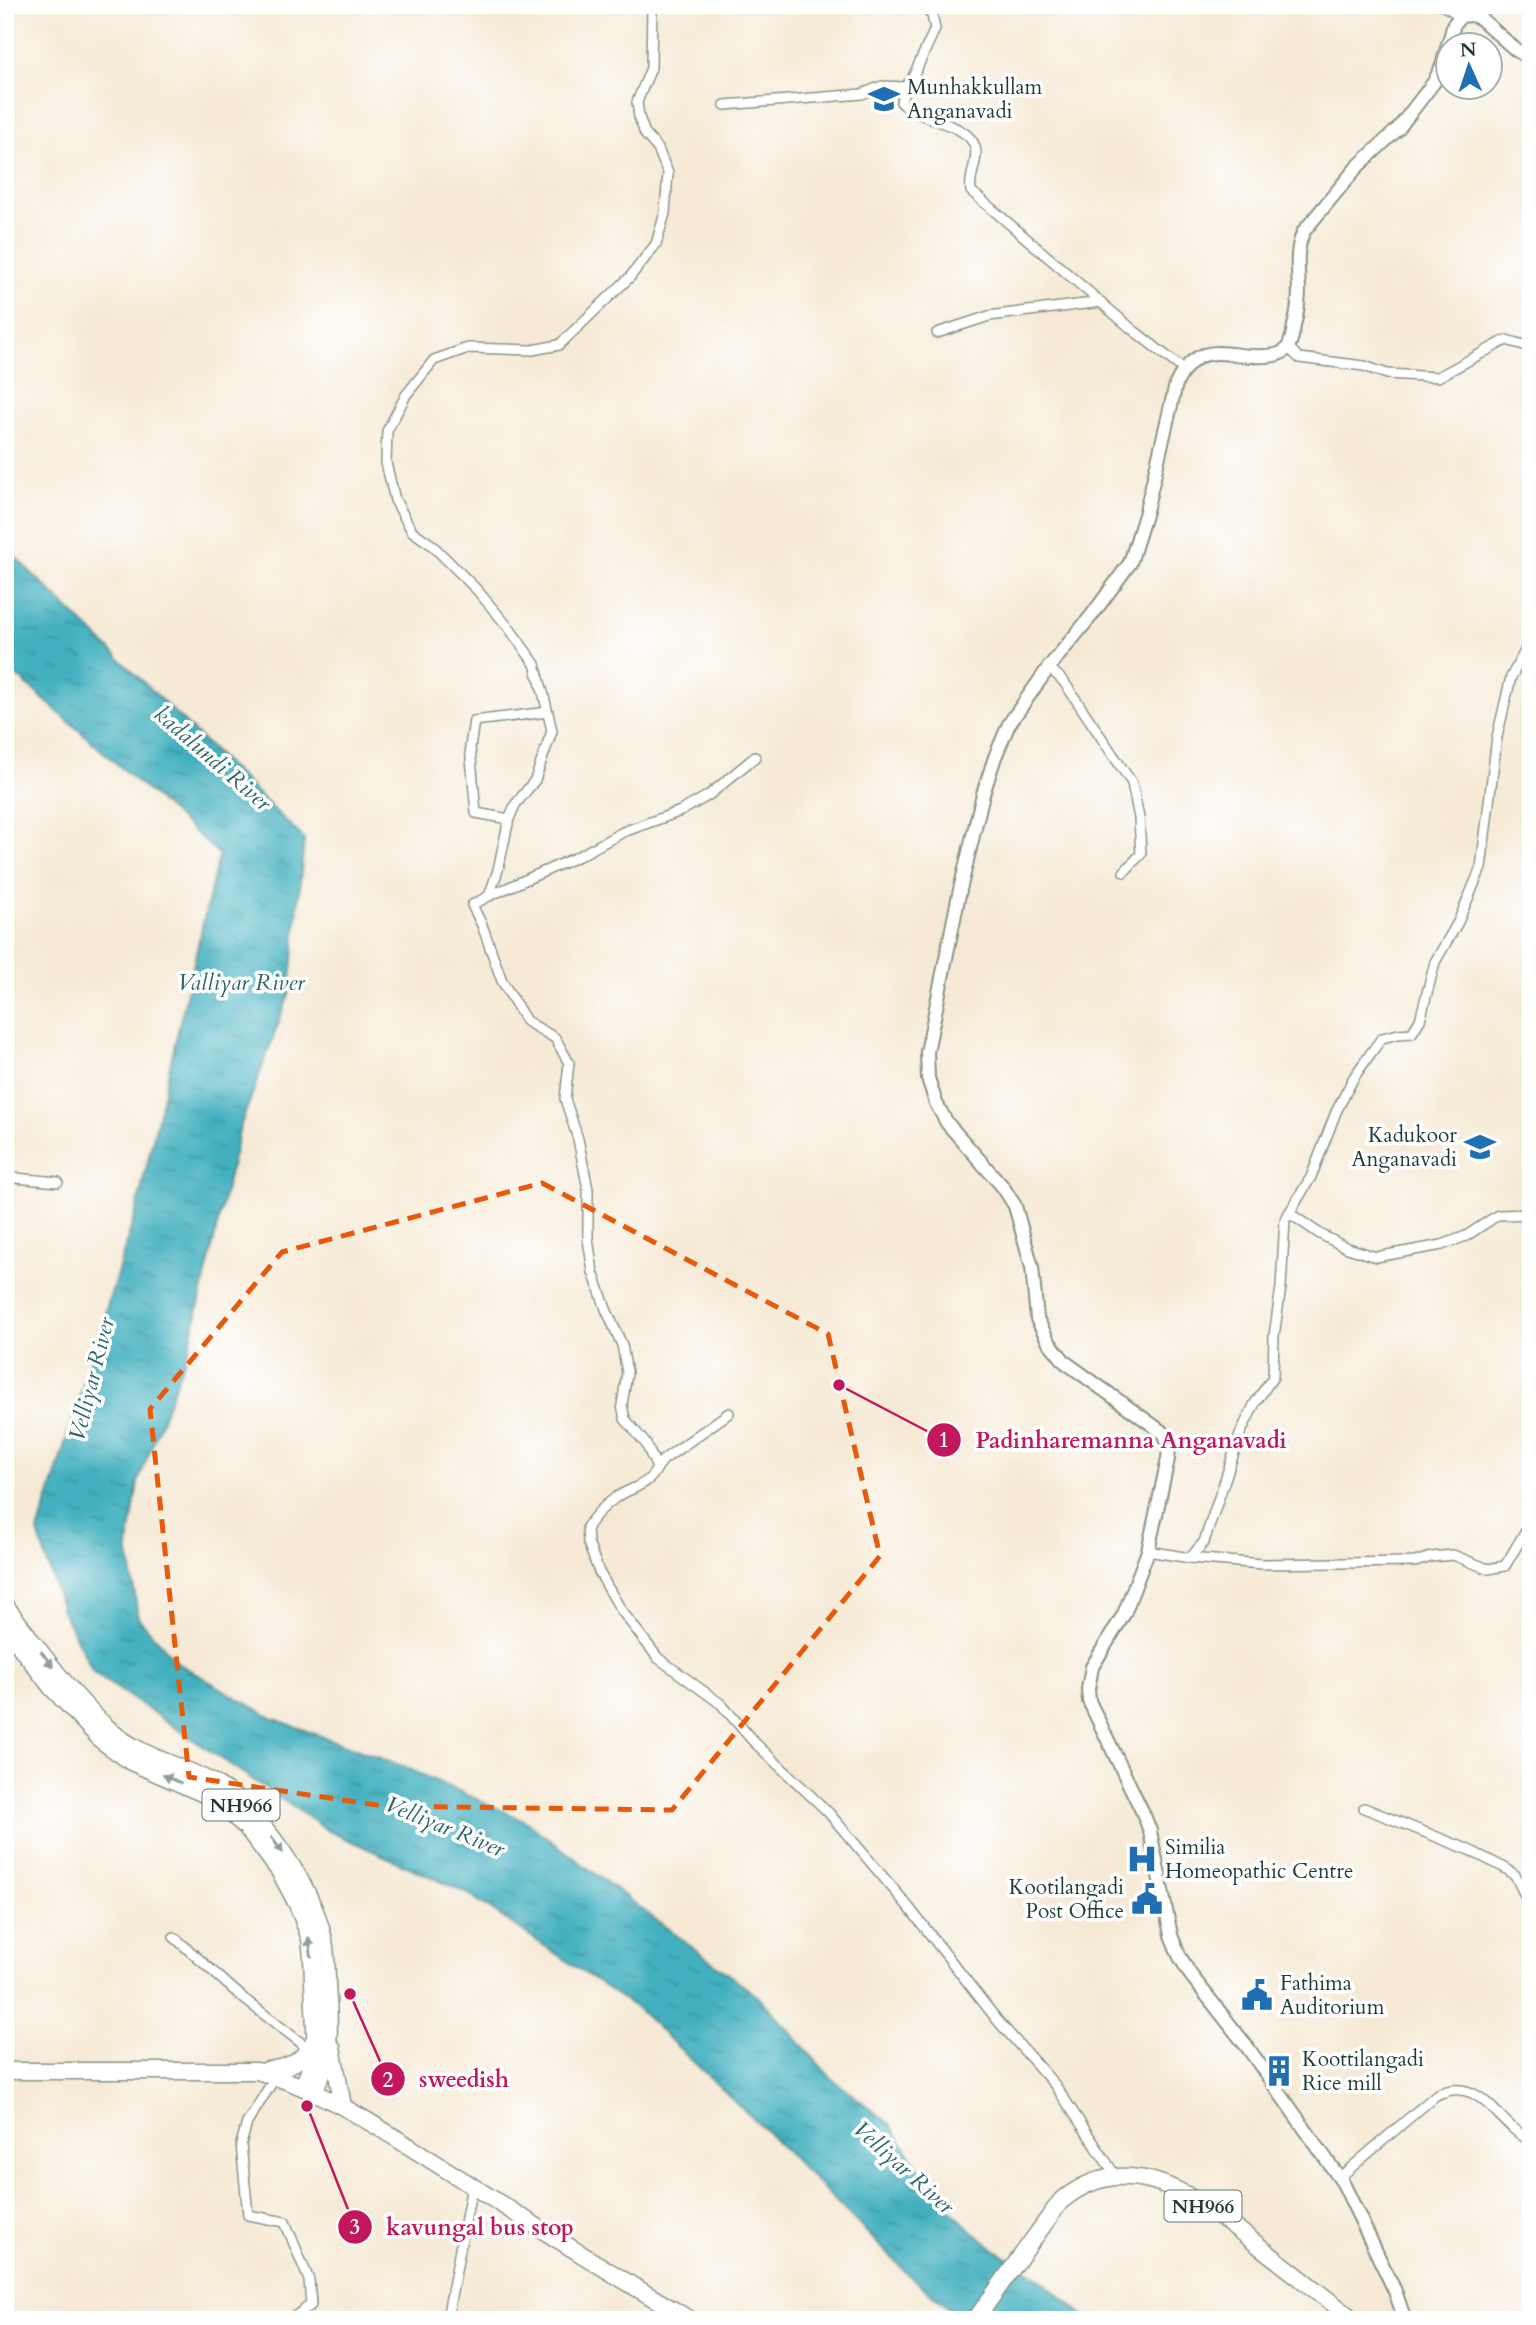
<svg xmlns="http://www.w3.org/2000/svg" width="1536" height="2325" font-family="Cardo,serif">
	<defs>
		<pattern id="water-ripples" width="26" height="14" patternUnits="userSpaceOnUse" patternTransform="scale(1.75)"><rect width="26" height="14" fill="#42b0bf"/><path d="M2 4q2-2 4 0t4 0M15 11q2-2 4 0t4 0" fill="none" stroke="#37909c"/></pattern>
	</defs>
	<rect width="100%" height="100%" fill="#fff"/>
	<filter id="ink" filterUnits="userSpaceOnUse"><feTurbulence type="fractalNoise" baseFrequency=".0143" numOctaves="2"/><feDisplacementMap in="SourceGraphic" scale="14" xChannelSelector="R" yChannelSelector="G"/><feConvolveMatrix kernelMatrix="1 2 1 2 8 2 1 2 1" color-interpolation-filters="sRGB"/></filter>
	<filter id="wash" filterUnits="userSpaceOnUse"><feTurbulence type="fractalNoise" baseFrequency=".00686" numOctaves="4" result="noise"/><feDisplacementMap in="SourceGraphic" scale="28" xChannelSelector="R" yChannelSelector="G"/><feGaussianBlur stdDeviation="1.57" result="paint"/><feColorMatrix in="noise" values="0 0 0 0 0 0 0 0 0 0 0 0 0 0 0 0 0 1.4 0 .05"/><feComposite in="paint" operator="in"/></filter>
	<g filter="url(#wash)">
		<rect width="100%" height="100%" fill="#f6ead6"/>
		<!-- water -->
		<path fill="url(#water-ripples)" stroke="#30767a" stroke-width="2" d="M 5,547 L 304,839 L 290,992 L 240,1127 L 189,1348 L 138,1482 L 128,1547 L 138,1618 L 178,1663 L 272,1718 L 402,1766 L 524,1820 L 761,1999 L 831,2078 L 890,2124 L 938,2198 L 974,2233 L 1007,2258 L 1036,2276 L 1089,2320 L 963,2320 L 910,2276 L 764,2129 L 639,2010 L 467,1893 L 329,1831 L 93,1672 L 62,1610 L 38,1532 L 136,1212 L 219,854 L 5,665 Z"/>
	</g>
	<g filter="url(#ink)">
		<g fill="none" stroke-linecap="round" stroke-linejoin="round">
			<defs>
				<g id="street">
					<path d="M 652,5 L 651,68 L 637,102 L 639,117 L 645,134 L 658,149 L 668,173 L 665,213 L 656,244 L 630,277 L 559,345 L 532,350 L 468,348 L 434,360 L 406,395 L 387,431 L 386,463 L 395,500 L 412,531 L 432,545 L 477,590 L 509,628 L 535,664 L 544,696 L 552,731 L 535,780 L 515,805 L 509,819 L 498,870 L 489,896 L 472,905 L 482,925 L 502,981 L 526,1021 L 555,1038 L 569,1063 L 565,1099 L 578,1139 L 588,1189 L 588,1239 L 593,1272 L 606,1309 L 622,1345 L 627,1373 L 622,1405 L 625,1419 L 646,1444 L 657,1468 C 648,1487 631,1487 615,1498 C 604,1506 595,1515 587,1527 L 588,1543 L 599,1572 L 621,1610 L 658,1658 L 721,1704 L 753,1741 L 828,1812 L 907,1905 L 998,2021 L 1055,2085 L 1117,2178"/>
					<path d="M 921,5 L 932,15 L 935,29 L 912,79 L 905,87 L 901,102 C 920,122 968,122 975,147 C 979,161 968,176 971,191 L 1133,330 L 1183,369"/>
					<path d="M 1442,5 L 1461,16"/>
					<path d="M 725,105 L 862,94 L 882,86 L 905,87"/>
					<path d="M 937,333 L 989,316 L 1101,302"/>
					<path d="M 1288,347 L 1299,358 L 1364,366 L 1387,374 L 1438,377 L 1506,340 L 1531,347"/>
					<path d="M 1049,667 L 1064,682 L 1132,783 L 1139,818 L 1141,854 L 1124,872"/>
					<path d="M 509,819 L 476,813 L 470,747 L 474,721 L 548,712"/>
					<path d="M 489,896 L 579,856 L 623,832 L 681,811 L 709,795 L 755,757"/>
					<path d="M 5,1177 L 58,1182"/>
					<path d="M 1289,1213 L 1320,1234 L 1345,1247 L 1376,1257 L 1442,1245 L 1466,1236 L 1498,1215 L 1531,1214"/>
					<path d="M 657,1468 L 663,1460 L 729,1413"/>
					<path d="M 1148,1551 L 1190,1558 L 1204,1542 L 1241,1432 L 1255,1403 L 1273,1377 L 1274,1336 L 1281,1287 L 1285,1220 L 1311,1177 L 1336,1112 L 1354,1077 L 1373,1050 L 1382,1038 L 1398,1034 L 1412,1033 L 1420,1020 L 1435,962 L 1458,922 L 1481,868 L 1497,737 L 1511,677 L 1531,640"/>
					<path d="M 1190,1558 L 1262,1564 L 1415,1562 L 1431,1557 L 1453,1555 L 1488,1569 L 1505,1566 L 1525,1532 L 1531,1527"/>
					<path d="M 1364,1808 L 1467,1849 L 1505,1868 L 1515,1875 L 1531,1908"/>
					<path d="M 174,1937 L 243,1998 L 309,2049"/>
					<path d="M 276,2076 L 247,2123 L 241,2144 L 248,2215 L 285,2222 L 309,2280 L 311,2305 L 290,2320"/>
					<path d="M 1339,2178 L 1436,2095 C 1481,2073 1496,2124 1531,2141"/>
					<path d="M 444,2320 L 448,2313 L 472,2186"/>
				</g>
				<path id="secondary" d="M 1405,2320 L 1395,2291 L 1343,2183 L 1248,2048 L 1190,1974 L 1179,1955 L 1171,1935 L 1150,1831 L 1143,1813 L 1089,1701 L 1088,1689 L 1092,1667 L 1124,1614 L 1148,1551 L 1168,1459 L 1169,1447 L 1165,1434 L 1065,1362 L 1049,1342 L 1037,1319 L 1032,1267 L 1015,1206 L 1003,1187 L 947,1123 L 936,1103 L 928,1078 L 927,1052 L 959,894 L 983,794 L 995,757 L 1009,724 L 1049,667 L 1092,615 L 1130,563 L 1145,515 L 1176,384 C 1201,332 1232,363 1275,355 C 1280,354 1285,352 1288,347 C 1291,342 1293,333 1294,326 C 1297,314 1299,302 1299,289 C 1298,268 1295,250 1304,231 L 1357,167 L 1398,129 L 1434,82 L 1442,66 L 1454,24 L 1461,16 L 1471,15 L 1480,18 L 1516,50 L 1531,59"/>
				<g id="highway">
					<path d="M 5,1605 C 38,1648 70,1695 111,1731 C 142,1758 184,1765 219,1786 C 263,1813 311,1886 323,1936 C 328,1956 326,1978 328,1999 C 330,2031 330,2063 314,2091"/>
					<path d="M 5,1627 L 51,1687 L 102,1741 L 131,1762 L 213,1798 L 246,1827 L 280,1872 L 298,1906 L 310,1939 L 312,1957 L 316,2054 L 303,2086"/>
					<path d="M 332,2047 L 343,2106"/>
					<path d="M 267,2070 C 292,2067 302,2062 315,2039"/>
					<path d="M 5,2071 L 257,2071 C 326,2090 385,2132 445,2169 C 527,2220 607,2272 691,2320"/>
					<path d="M 975,2320 L 1060,2202 C 1080,2185 1102,2175 1129,2177 C 1181,2179 1234,2227 1273,2257 C 1300,2278 1327,2299 1354,2320"/>
				</g>
			</defs>
			<!-- street casing -->
			<use href="#street" stroke="#8a9485" stroke-width="12"/>
			<!-- secondary casing -->
			<use href="#secondary" stroke="#8a9485" stroke-width="16"/>
			<!-- highway casing -->
			<use href="#highway" stroke="#8a9485" stroke-width="19"/>
			<!-- street -->
			<use href="#street" stroke="#fff" stroke-width="9"/>
			<!-- secondary -->
			<use href="#secondary" stroke="#fff" stroke-width="12"/>
			<!-- highway -->
			<use href="#highway" stroke="#fff" stroke-width="16"/>
		</g>
		<!-- one-way arrows -->
		<defs><path id="oneway-solid" d="M-6-.8H1V-3.2L6.5 0L1 3.2V.8H-6Z" transform="scale(1.75)"/></defs>
		<g fill="#8f9e9a">
			<use href="#oneway-solid" transform="translate(47 1659) rotate(52)"/>
			<use href="#oneway-solid" transform="translate(172 1779) rotate(-156)"/>
			<use href="#oneway-solid" transform="translate(277 1845) rotate(54)"/>
			<use href="#oneway-solid" transform="translate(310 1947) rotate(-99)"/>
		</g>
	</g>
	<!-- marked area -->
	<path fill="none" stroke="#e8590c" stroke-width="5" stroke-dasharray="14 9" stroke-linejoin="round" d="M 542,1183 L 828,1334 L 880,1556 L 672,1810 L 383,1806 L 189,1777 L 150,1409 L 282,1252 Z"/>
	<!-- icons -->
	<defs>
		<symbol id="school-bare" viewBox="-9 -9 18 18"><path d="M0-5L7-2L0 1L-7-2ZM-4 1L0 2.5L4 1V4Q0 6-4 4Z" fill="#1f6fb2" stroke="#fff" stroke-width="2.5" paint-order="stroke"/></symbol>
		<symbol id="hospital-bare" viewBox="-9 -9 18 18"><path d="M-5-5h3v3.5h4V-5h3V5h-3V1.5h-4V5h-3Z" fill="#1f6fb2" stroke="#fff" stroke-width="2.5" paint-order="stroke"/></symbol>
		<symbol id="civic-bare" viewBox="-9 -9 18 18"><path d="M-.6-6.5H3V-4.5H.6V-3L4-1V1h2V6H-6V1h2V-1L-.6-3ZM-1.2 2.5V6h2.4V2.5Z" fill="#1f6fb2" stroke="#fff" stroke-width="2.5" paint-order="stroke"/></symbol>
		<symbol id="building-bare" viewBox="-9 -9 18 18"><path d="M-4-6H4V6H1V3H-1V6H-4ZM-2.5-4.3h1.7v1.8h-1.7ZM.8-4.3h1.7v1.8H.8ZM-2.5-1h1.7V.8h-1.7ZM.8-1h1.7V.8H.8Z" fill="#1f6fb2" stroke="#fff" stroke-width="2.5" paint-order="stroke"/></symbol>
	</defs>
	<g fill-rule="evenodd">
		<use href="#school-bare" x="862" y="77" width="44" height="44"/>
		<use href="#school-bare" x="1458" y="1125" width="44" height="44"/>
		<use href="#hospital-bare" x="1120" y="1837" width="44" height="44"/>
		<use href="#civic-bare" x="1125" y="1877" width="44" height="44"/>
		<use href="#civic-bare" x="1235" y="1973" width="44" height="44"/>
		<use href="#building-bare" x="1257" y="2049" width="44" height="44"/>
	</g>
	<g text-anchor="middle" stroke-width="7" stroke-linejoin="round" paint-order="stroke">
		<!-- shield labels -->
		<g fill="#fff" stroke="#627771" stroke-width="2">
			<rect x="202.5" y="1789.5" width="77" height="31" rx="5"/>
			<rect x="1164.5" y="2190.5" width="77" height="31" rx="5"/>
		</g>
		<g font-size="19" font-weight="bold" fill="#1f3d34">
			<text x="241" y="1812">NH966</text>
			<text x="1203" y="2213">NH966</text>
		</g>
		<!-- poi labels -->
		<g font-size="21" fill="#1f3d34" stroke="#fff" text-anchor="start">
			<text x="907" y="94">Munhakkullam<tspan x="907" dy="24">Anganavadi</tspan></text>
			<text x="1457" y="1142" text-anchor="end">Kadukoor<tspan x="1457" dy="24">Anganavadi</tspan></text>
			<text x="1165" y="1854">Similia<tspan x="1165" dy="24">Homeopathic Centre</tspan></text>
			<text x="1124" y="1894" text-anchor="end">Kootilangadi<tspan x="1124" dy="24">Post Office</tspan></text>
			<text x="1280" y="1990">Fathima<tspan x="1280" dy="24">Auditorium</tspan></text>
			<text x="1302" y="2066">Koottilangadi<tspan x="1302" dy="24">Rice mill</tspan></text>
		</g>
		<!-- water labels -->
		<g font-size="23" font-style="italic" fill="#2b6565" stroke="#fff">
			<text transform="translate(213 758) rotate(41)" y="8">kadalundi River</text>
			<text x="241" y="990">Valliyar River</text>
			<text transform="translate(91 1379) rotate(-76)" y="8">Velliyar River</text>
			<text transform="translate(445 1826) rotate(22)" y="8">Velliyar River</text>
			<text transform="translate(904 2167) rotate(42)" y="8">Velliyar River</text>
		</g>
	</g>
	<!-- callouts -->
	<path fill="none" stroke="#c2185b" stroke-width="2.5" d="M839 1385L944 1440M350 1994L388 2079M307 2106L355 2227"/>
	<g fill="#c2185b" stroke="#fff" stroke-width="2.5">
		<circle cx="839" cy="1385" r="7"/>
		<circle cx="350" cy="1994" r="7"/>
		<circle cx="307" cy="2106" r="7"/>
		<circle cx="944" cy="1440" r="18"/>
		<circle cx="388" cy="2079" r="18"/>
		<circle cx="355" cy="2227" r="18"/>
	</g>
	<g font-size="21" text-anchor="middle" font-weight="bold" fill="#fff">
		<text x="944" y="1447">1</text>
		<text x="388" y="2087">2</text>
		<text x="355" y="2234">3</text>
	</g>
	<g font-size="23" text-anchor="middle" font-weight="bold" fill="#c2185b" stroke="#fff" stroke-width="7" stroke-linejoin="round" paint-order="stroke">
		<text x="1131" y="1448">Padinharemanna Anganavadi</text>
		<text x="464" y="2087">sweedish</text>
		<text x="480" y="2235">kavungal bus stop</text>
	</g>
	<!-- margin -->
	<rect width="1536" height="2325" fill="none" stroke="#fff" stroke-width="28"/>
	<!-- north arrow -->
	<g transform="translate(1469 66) rotate(357)"><circle r="33" fill="#ffffff" stroke="#a5b1ae" stroke-width="2"/>
	<path d="M0-5L12 26L0 18L-12 26Z" fill="#1f6fb2"/>
	<text y="-10" font-size="19" font-weight="bold" text-anchor="middle" fill="#1f3d34">N</text>
	</g>
</svg>
